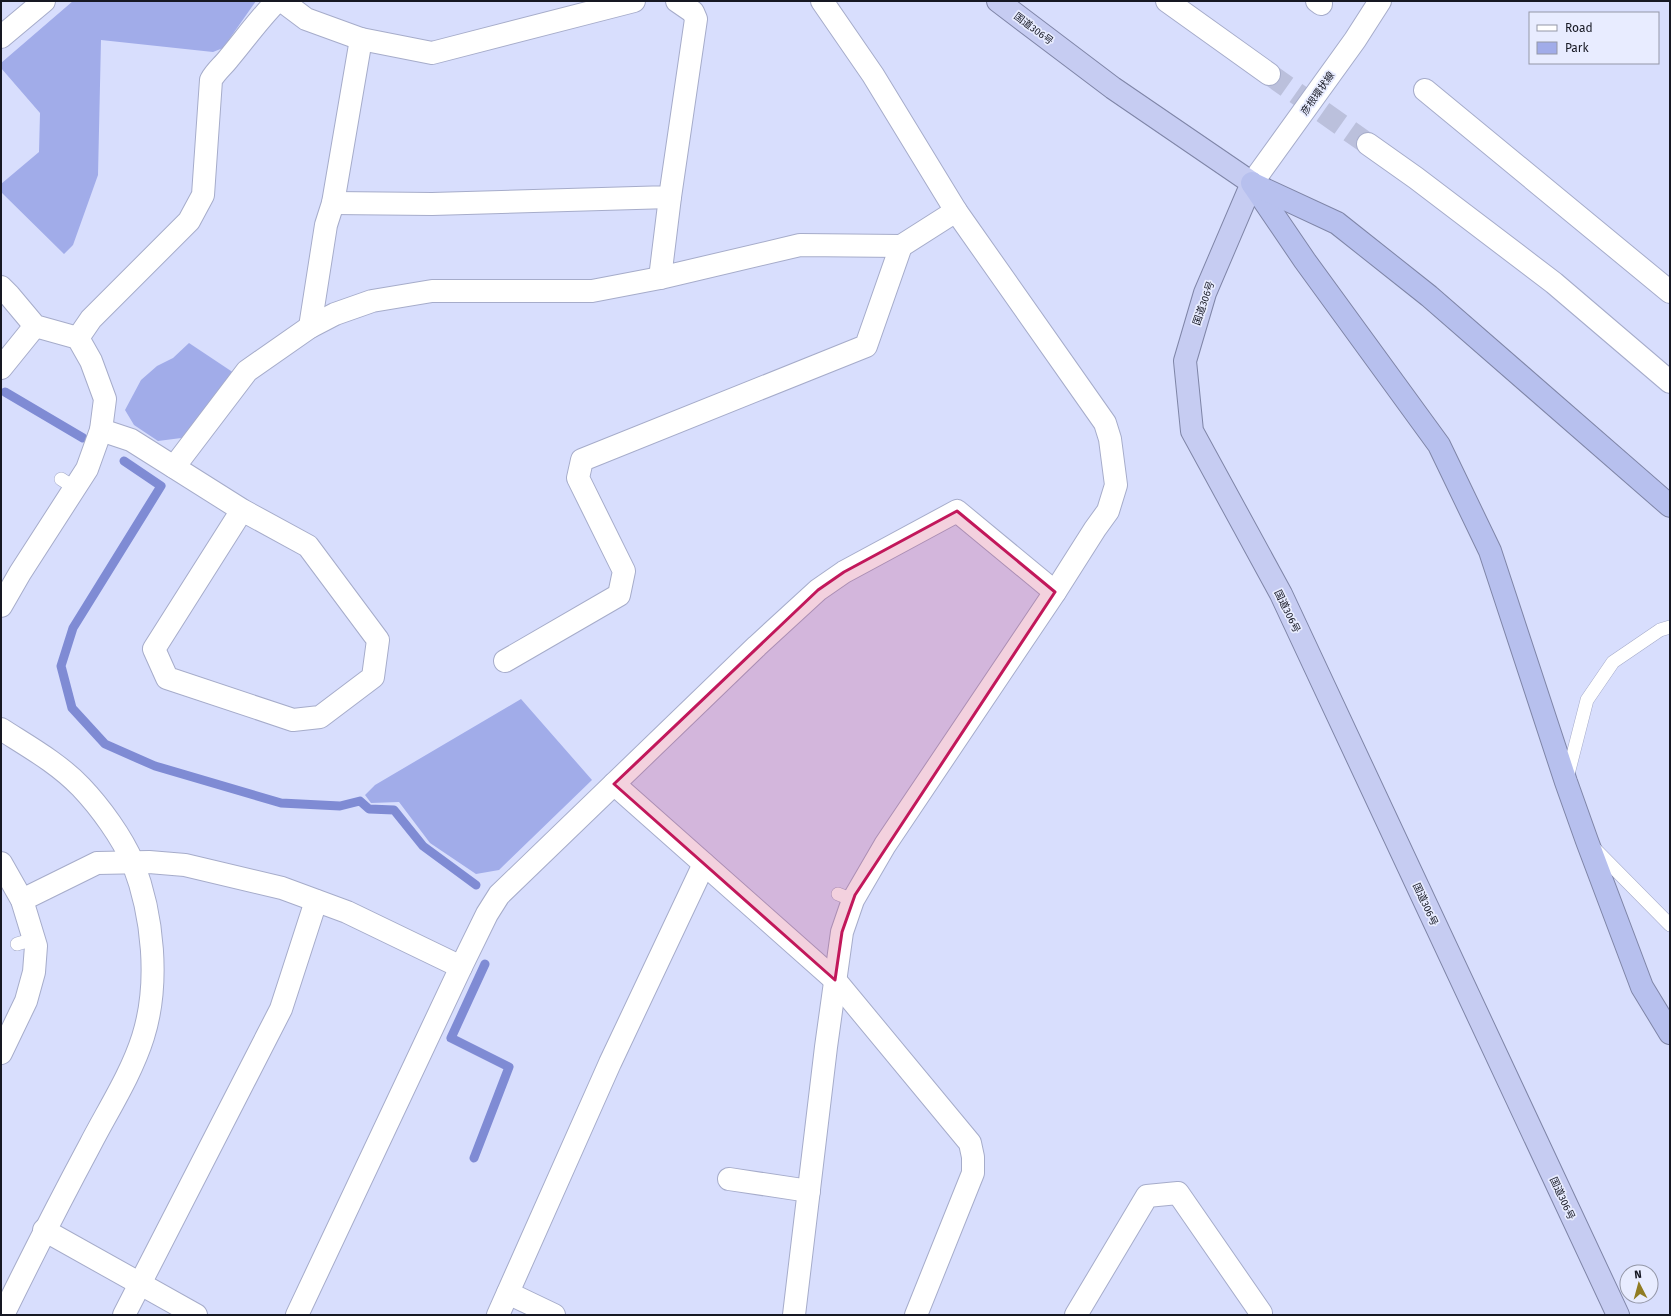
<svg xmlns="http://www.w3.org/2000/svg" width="1671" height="1316" font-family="'Fira Sans','Noto Sans JP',sans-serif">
	<rect width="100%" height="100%" fill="#d8defd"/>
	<!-- green -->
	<g fill="#a1ace9">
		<path d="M 73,1 L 256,1 L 223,48 L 213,52 L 101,40 L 98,175 L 73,245 L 64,254 L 1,192 L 1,184 L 39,152 L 40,113 L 1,68 L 1,63 Z"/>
		<path d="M 189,343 L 234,373 L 189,437 L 158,441 L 134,425 L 125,410 L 141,380 L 157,366 L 173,358 Z"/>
		<path d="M 521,699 L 592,780 L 499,870 L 476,874 L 430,843 L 399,802 L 371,803 L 365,795 L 375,785 Z"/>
	</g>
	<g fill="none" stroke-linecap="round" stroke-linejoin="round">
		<!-- stream -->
		<g stroke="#7f8bd4" stroke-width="9">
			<path d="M 5,392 L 83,438"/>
			<path d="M 124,461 L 161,486 L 73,628 L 61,666 L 72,708 L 105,744 L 155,766 L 281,803 L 340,806 L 360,801 L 369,809 L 394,810 L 423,846 L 476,885"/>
			<path d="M 474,1158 L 509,1067 L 451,1038 L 485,964"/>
		</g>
		<!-- minor-tunnel -->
		<path stroke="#bbc0dc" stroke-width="22" stroke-dasharray="22 11" stroke-linecap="butt" d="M 1269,74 L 1368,144"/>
		<defs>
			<g id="service">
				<path d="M 61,479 L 75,488"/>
				<path d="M 1567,778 L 1587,700 L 1613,662 L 1660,630 L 1670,627"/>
				<path d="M 1594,848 L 1670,925"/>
				<path d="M 838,894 L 853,900"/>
				<path d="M 17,944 L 34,939"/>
			</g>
			<g id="minor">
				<path d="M 282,1 L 306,19 L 361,39"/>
				<path d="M 1167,1 L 1269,74"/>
				<path d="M 1317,1 L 1321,4"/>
				<path d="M 1,37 L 44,1"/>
				<path d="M 1425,90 L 1670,292"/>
				<path d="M 1368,144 L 1416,178 L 1554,283 L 1670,382"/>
				<path d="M 670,197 L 660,278 L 800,245 L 901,246"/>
				<path d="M 333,203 L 432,204 L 670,197 L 696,19 L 693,12 L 677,1"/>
				<path d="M 1,287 L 9,295 L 35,326 L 78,338 L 91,361 L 105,399 L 101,430 L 87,469 L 20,573 L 1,606"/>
				<path d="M 310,327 L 326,225 L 333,203 L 361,39 L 432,53 L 634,1"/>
				<path d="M 78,338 L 91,319 L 189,221 L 203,195 L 211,80 C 216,71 223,66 229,58 C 245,39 259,19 277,1"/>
				<path d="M 1,368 L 35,326"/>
				<path d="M 101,430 L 131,440 L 242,510 L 308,546 L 378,640 L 373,677 L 320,717 L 293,720 L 167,678 L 154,649 L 242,510"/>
				<path d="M 174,467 L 247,371 L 310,327 L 335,314 L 372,301 L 432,291 L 592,291 L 660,278"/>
				<path d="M 505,661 L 619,595 L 624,571 L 578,478 L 582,460 L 866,346 L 901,246 L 956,211"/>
				<path d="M 614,784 L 835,980 L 970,1143 L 973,1157 L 973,1173 L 916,1315"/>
				<path d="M 1,863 L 22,900 L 36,946 L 34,972 L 26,1001 L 1,1053"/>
				<path d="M 22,900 L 97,863 L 149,862 L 185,865 L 282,888 L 347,912 L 461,967"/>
				<path d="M 729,1179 L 809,1191"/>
				<path d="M 44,1230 L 196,1315"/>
				<path d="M 508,1293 L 554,1315"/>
				<path d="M 124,1315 L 281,1009 L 316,901"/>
				<path d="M 297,1315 L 461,967 L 487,914 L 499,895 L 757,646 L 818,590 L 844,572 L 957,511 L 1055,592"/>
				<path d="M 498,1315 L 610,1063 L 704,864"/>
				<path d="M 794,1315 L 826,1047 L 842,932 L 853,900 L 885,845 L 1055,592 L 1095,529 L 1108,511 L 1116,485 L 1110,439 L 1105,423 L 956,211 L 873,75 L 822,1"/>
				<path d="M 1076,1315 L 1147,1196 L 1178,1193 L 1261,1313"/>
			</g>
			<path id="tertiary" d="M 1,729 C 29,747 58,763 81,787 C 100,807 122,837 133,863 C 153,915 160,983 143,1037 C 131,1075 108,1110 90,1145 C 60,1201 31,1258 3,1315"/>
			<path id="secondary" d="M 1252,183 L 1355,40 L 1380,1"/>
			<path id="trunk" d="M 998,1 L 1113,88 L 1252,183 L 1205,293 L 1185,361 L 1192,431 L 1281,594 L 1618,1315"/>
			<g id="motorway">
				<path d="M 1252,183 L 1305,261 L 1439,445 L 1490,551 L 1566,782 L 1587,841 L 1642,987 L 1670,1033"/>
				<path d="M 1253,184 L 1337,223 L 1429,296 L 1670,506"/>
			</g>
		</defs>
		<!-- service casing -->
		<use href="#service" stroke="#a6acca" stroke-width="14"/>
		<!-- minor casing -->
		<use href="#minor" stroke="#a6acca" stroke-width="24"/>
		<!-- tertiary casing -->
		<use href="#tertiary" stroke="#a6acca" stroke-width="24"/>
		<!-- secondary casing -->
		<use href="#secondary" stroke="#a6acca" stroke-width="24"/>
		<!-- trunk casing -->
		<use href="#trunk" stroke="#7f85a7" stroke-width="24"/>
		<!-- motorway casing -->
		<use href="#motorway" stroke="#7f85a7" stroke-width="24"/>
		<!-- service -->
		<use href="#service" stroke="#fff" stroke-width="13"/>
		<!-- minor -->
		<use href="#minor" stroke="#fff" stroke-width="22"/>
		<!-- tertiary -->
		<use href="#tertiary" stroke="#fff" stroke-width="22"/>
		<!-- secondary -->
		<use href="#secondary" stroke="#fff" stroke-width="22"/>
		<!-- trunk -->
		<use href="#trunk" stroke="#c6ccf2" stroke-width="22"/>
		<!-- motorway -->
		<use href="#motorway" stroke="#b7c0ee" stroke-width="22"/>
	</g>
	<!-- marked area -->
	<path fill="#c2185b" fill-opacity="0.2" stroke="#c2185b" stroke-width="3" stroke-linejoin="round" d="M 957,511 L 1055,592 L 855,895 L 842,932 L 835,980 L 614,784 L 818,590 L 844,572 Z"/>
	<g text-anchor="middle" stroke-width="3.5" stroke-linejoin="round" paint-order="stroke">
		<!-- street labels -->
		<g font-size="10" fill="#161823" stroke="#e8ecff">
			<text transform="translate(1034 28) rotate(37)" y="4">国道306号</text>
			<text transform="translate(1317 93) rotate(-55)" y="4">彦根環状線</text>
			<text transform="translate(1203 303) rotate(-71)" y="4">国道306号</text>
			<text transform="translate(1288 611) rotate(64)" y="4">国道306号</text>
			<text transform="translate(1426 904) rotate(65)" y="4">国道306号</text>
			<text transform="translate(1563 1198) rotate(65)" y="4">国道306号</text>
		</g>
	</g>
	<!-- border -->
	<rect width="1671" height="1316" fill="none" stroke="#161823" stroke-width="4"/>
	<!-- legend -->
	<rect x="1529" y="12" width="130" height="52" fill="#e8ecff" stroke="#9497a7"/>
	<rect x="1537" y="25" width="20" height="6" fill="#ffffff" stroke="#9497a7"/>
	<text x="1565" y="32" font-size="12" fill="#161823">Road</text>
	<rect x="1537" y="42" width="20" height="12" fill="#a1ace9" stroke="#9497a7"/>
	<text x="1565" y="52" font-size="12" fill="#161823">Park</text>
	<!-- north arrow -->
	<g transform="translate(1639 1284) rotate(354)"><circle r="19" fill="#e8ecff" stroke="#9497a7"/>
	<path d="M0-3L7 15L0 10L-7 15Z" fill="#907c23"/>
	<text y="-6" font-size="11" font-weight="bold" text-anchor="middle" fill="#161823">N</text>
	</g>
</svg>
